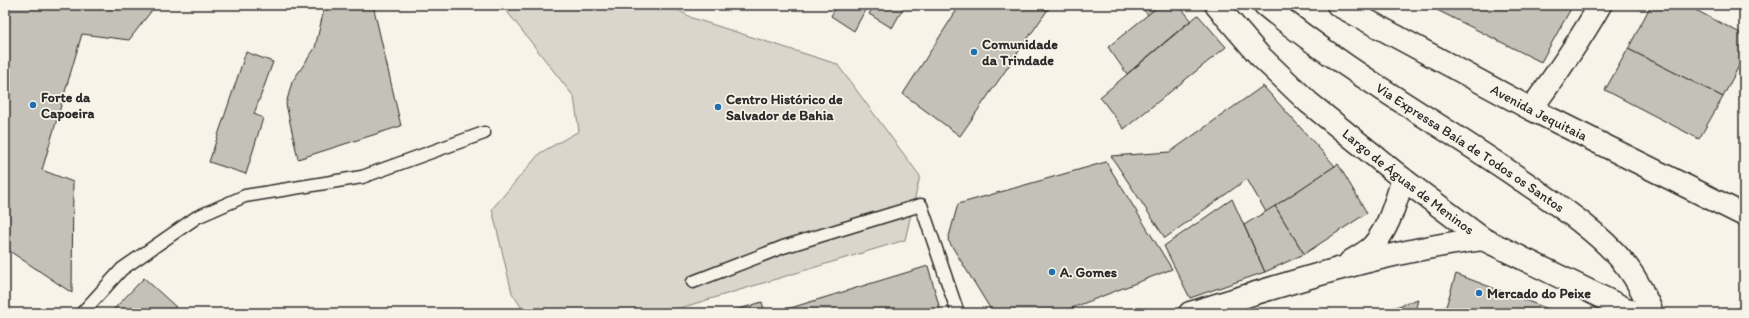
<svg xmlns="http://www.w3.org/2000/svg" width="1749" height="318" font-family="Itim,sans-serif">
	<rect width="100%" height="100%" fill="#f7f3e8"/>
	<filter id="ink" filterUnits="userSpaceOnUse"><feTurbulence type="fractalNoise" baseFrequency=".025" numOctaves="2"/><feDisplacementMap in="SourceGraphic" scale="8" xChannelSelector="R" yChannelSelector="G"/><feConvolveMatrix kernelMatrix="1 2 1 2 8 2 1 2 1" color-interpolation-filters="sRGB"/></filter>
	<g filter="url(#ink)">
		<!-- green -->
		<path fill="#dad6cc" stroke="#82807c" d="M 502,5 L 670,5 L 692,18 L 837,64 L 920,176 L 905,240 L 664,313 L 525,313 L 512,293 L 492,209 L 540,153 L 579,131 L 574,97 Z"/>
		<!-- building -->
		<g fill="#c4c1b9" stroke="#2b2b2b">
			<path d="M 5,5 L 156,5 L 129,40 L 82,34 L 42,170 L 73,182 L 72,293 L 5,248 Z"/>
			<path d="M 325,5 L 373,5 L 401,126 L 298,159 L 286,104 L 292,82 L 315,48 Z"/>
			<path d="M 837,5 L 868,5 L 854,31 L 831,16 Z"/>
			<path d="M 874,5 L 905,5 L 892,28 L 869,14 Z"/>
			<path d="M 960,5 L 1051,5 L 960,136 L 903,94 Z"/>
			<path d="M 1038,5 L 1051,5 L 1047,11 Z"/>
			<path d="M 1139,5 L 1160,5 L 1148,15 Z"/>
			<path d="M 1160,5 L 1179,5 L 1191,20 L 1127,74 L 1108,47 Z"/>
			<path d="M 1427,5 L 1573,5 L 1541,62 Z"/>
			<path d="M 1651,5 L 1686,5 L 1744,35 L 1744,56 L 1723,97 L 1628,49 Z"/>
			<path d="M 1198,15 L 1226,47 L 1124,129 L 1100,97 Z"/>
			<path d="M 1628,49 L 1723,97 L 1699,139 L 1605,90 Z"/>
			<path d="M 246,52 L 273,62 L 254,114 L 263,118 L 246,174 L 209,162 Z"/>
			<path d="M 1263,86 L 1335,166 L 1266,212 L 1247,179 L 1165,238 L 1111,156 L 1170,152 Z"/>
			<path d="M 1106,162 L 1172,269 L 1059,313 L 993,313 L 948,240 L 958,204 Z"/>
			<path d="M 1338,164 L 1367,213 L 1304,254 L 1275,206 Z"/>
			<path d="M 1232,199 L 1265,272 L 1190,298 L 1164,246 Z"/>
			<path d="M 1275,206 L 1304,254 L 1265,272 L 1244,225 Z"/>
			<path d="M 928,266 L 941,313 L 774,313 Z"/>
			<path d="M 1456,274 L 1559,313 L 1444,313 Z"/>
			<path d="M 144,278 L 176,307 L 169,313 L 113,313 L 112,311 Z"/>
			<path d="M 1418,299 L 1415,313 L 1379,313 Z"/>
			<path d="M 762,302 L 765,313 L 726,313 Z"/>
		</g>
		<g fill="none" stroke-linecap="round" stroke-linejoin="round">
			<defs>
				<g id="service">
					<path d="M 693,282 L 783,247 L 921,205 L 958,313"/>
					<path d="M 82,313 L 122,269 L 197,217 L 245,196 L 362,177 L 484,133"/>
				</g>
				<path id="minor" d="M 1531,109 C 1556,75 1579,42 1600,5"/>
				<g id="tertiary">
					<path id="s1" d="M 1216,5 L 1259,55 L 1308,102 L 1403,179 L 1483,239 L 1634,313"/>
					<path d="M 1350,262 C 1357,257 1365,253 1371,248 C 1389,229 1395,203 1403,179"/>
					<path d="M 1190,313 C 1287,284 1383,251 1483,239"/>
				</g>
				<g id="primary">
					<path id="s2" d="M 1338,5 L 1531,109 L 1744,215"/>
				</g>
				<g id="trunk">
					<path id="s3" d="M 1265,5 C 1345,71 1436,121 1520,179 C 1555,203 1598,231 1624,263 C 1636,277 1645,296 1652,313"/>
				</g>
			</defs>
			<!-- service casing -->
			<use href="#service" stroke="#2b2b2b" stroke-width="15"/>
			<!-- minor casing -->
			<use href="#minor" stroke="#2b2b2b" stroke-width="25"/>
			<!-- tertiary casing -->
			<use href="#tertiary" stroke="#2b2b2b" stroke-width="25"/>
			<!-- primary casing -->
			<use href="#primary" stroke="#2b2b2b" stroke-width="25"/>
			<!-- trunk casing -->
			<use href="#trunk" stroke="#2b2b2b" stroke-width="25"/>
			<!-- service -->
			<use href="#service" stroke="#f7f3e8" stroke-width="12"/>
			<!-- minor -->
			<use href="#minor" stroke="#f7f3e8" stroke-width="22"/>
			<!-- tertiary -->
			<use href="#tertiary" stroke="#f7f3e8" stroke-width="22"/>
			<!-- primary -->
			<use href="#primary" stroke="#f7f3e8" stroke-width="22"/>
			<!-- trunk -->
			<use href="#trunk" stroke="#f7f3e8" stroke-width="22"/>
		</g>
	</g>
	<!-- markers -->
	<g fill="#1f6fb2" stroke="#f7f3e8" stroke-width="1.5">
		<circle cx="974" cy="52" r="4"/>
		<circle cx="33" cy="105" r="4"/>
		<circle cx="718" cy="107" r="4"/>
		<circle cx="1052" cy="272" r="4"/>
		<circle cx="1479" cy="293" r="4"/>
	</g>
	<g text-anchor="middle" stroke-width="3.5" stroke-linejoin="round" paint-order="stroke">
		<!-- poi labels -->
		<g font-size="14" font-weight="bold" fill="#2b2b2b" stroke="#f7f3e8" text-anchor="start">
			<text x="982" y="49">Comunidade<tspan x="982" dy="16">da Trindade</tspan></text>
			<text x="41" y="102">Forte da<tspan x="41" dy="16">Capoeira</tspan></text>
			<text x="726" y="104">Centro Histórico de<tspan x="726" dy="16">Salvador de Bahia</tspan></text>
			<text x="1060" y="277">A. Gomes</text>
			<text x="1487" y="298">Mercado do Peixe</text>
		</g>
		<!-- street labels -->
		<g font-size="14" fill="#2b2b2b" stroke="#f7f3e8">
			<text dy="5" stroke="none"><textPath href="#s2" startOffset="228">Avenida Jequitaia</textPath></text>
			<text dy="5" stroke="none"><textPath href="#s3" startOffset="250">Via Expressa Baía de Todos os Santos</textPath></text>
			<text dy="5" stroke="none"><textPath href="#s1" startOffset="262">Largo de Águas de Meninos</textPath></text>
		</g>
	</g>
	<!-- margin -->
	<rect width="1749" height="318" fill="none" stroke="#f7f3e8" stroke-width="20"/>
	<rect x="10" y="10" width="1729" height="298" fill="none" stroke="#2b2b2b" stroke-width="1.5" filter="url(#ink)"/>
</svg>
